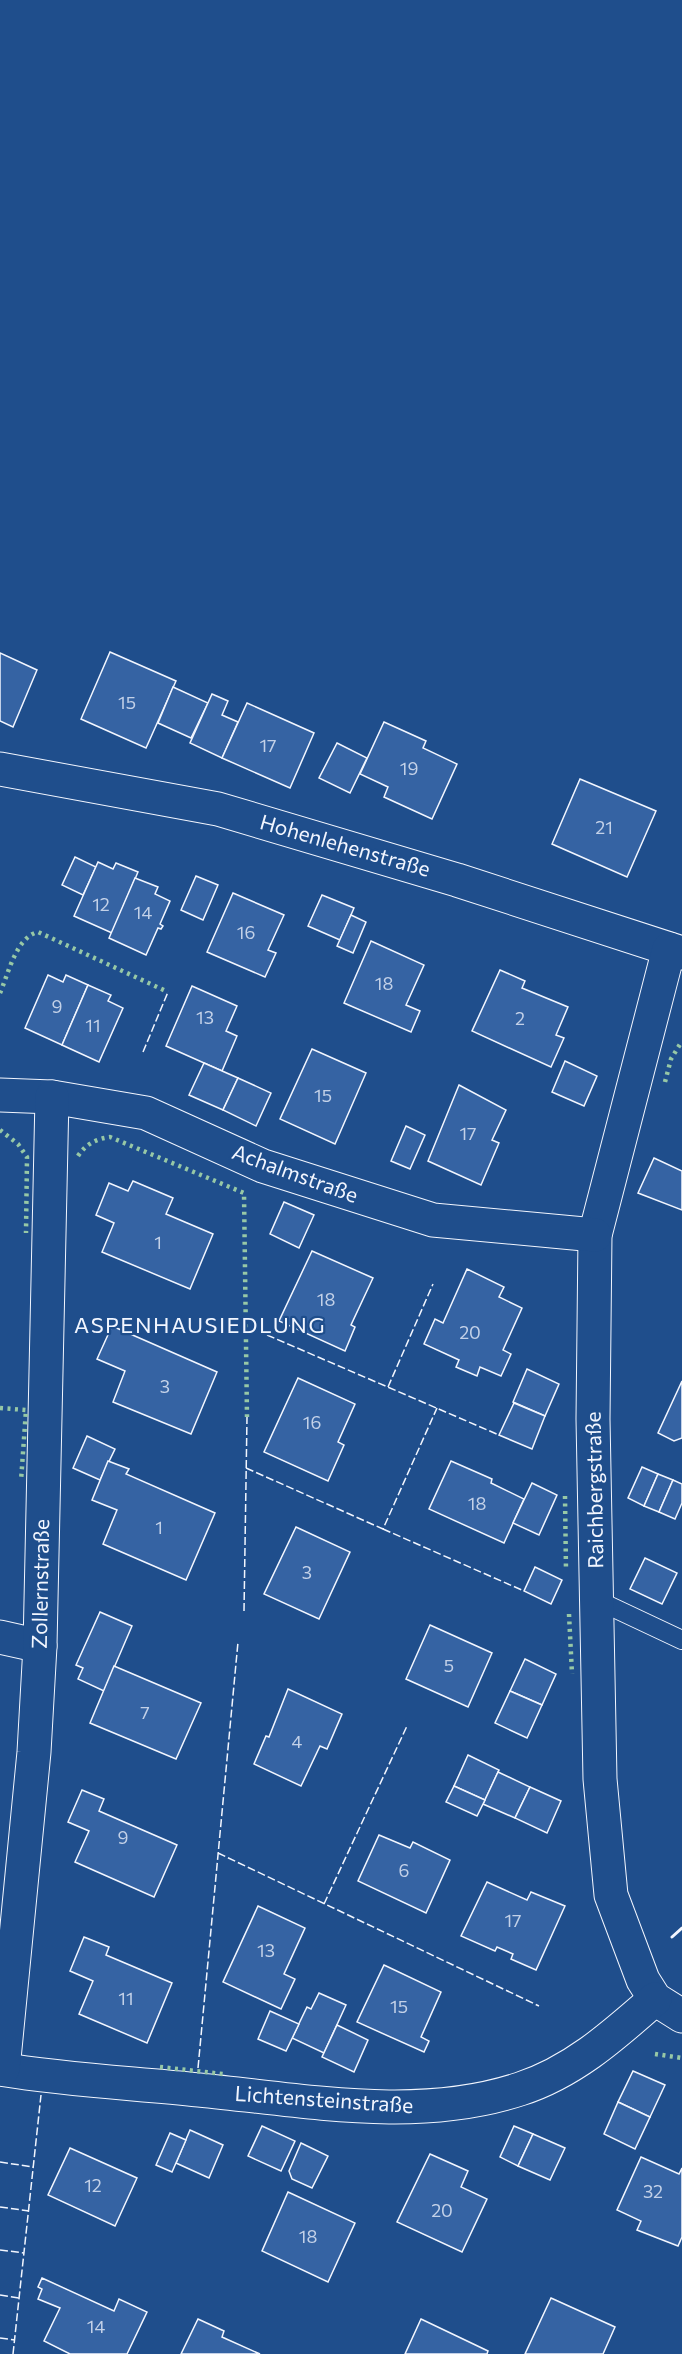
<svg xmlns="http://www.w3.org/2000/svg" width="682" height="2354" font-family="Commissioner,sans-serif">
	<rect width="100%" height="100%" fill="#1f4e8c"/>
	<!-- building -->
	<g fill="#3563a3" stroke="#f2f6ff" stroke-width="1.5">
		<path d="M 110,652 L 176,681 L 146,748 L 81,719 Z"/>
		<path d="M 0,653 L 37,670 L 13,727 L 0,721 Z"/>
		<path d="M 173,687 L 208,703 L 191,738 L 158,723 Z"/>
		<path d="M 212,694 L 228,701 L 222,715 L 238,722 L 222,758 L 190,743 Z"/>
		<path d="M 247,703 L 314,733 L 290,788 L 222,758 Z"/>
		<path d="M 384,722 L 426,741 L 423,748 L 457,764 L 432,819 L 384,797 L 388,787 L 360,774 Z"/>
		<path d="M 337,743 L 367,758 L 350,793 L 319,778 Z"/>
		<path d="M 580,779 L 656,811 L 627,877 L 552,844 Z"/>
		<path d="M 75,857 L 96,867 L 83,895 L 62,885 Z"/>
		<path d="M 98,862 L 113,869 L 116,863 L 138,872 L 112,933 L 74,916 Z"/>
		<path d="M 196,876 L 218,885 L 203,920 L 181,910 Z"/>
		<path d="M 135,878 L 158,887 L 155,894 L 170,901 L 160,924 L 163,926 L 161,929 L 158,928 L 146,955 L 109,938 Z"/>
		<path d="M 233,893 L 284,915 L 268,950 L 276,953 L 265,977 L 207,952 Z"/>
		<path d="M 322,895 L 354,908 L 340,940 L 308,926 Z"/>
		<path d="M 351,915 L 366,922 L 353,953 L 337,946 Z"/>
		<path d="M 371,941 L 424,965 L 406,1005 L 420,1011 L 411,1032 L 344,1003 Z"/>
		<path d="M 500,970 L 525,981 L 522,988 L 568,1007 L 556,1035 L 564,1038 L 551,1067 L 472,1031 Z"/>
		<path d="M 48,975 L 63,982 L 66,975 L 88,985 L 62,1045 L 25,1028 Z"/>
		<path d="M 88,985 L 111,995 L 108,1001 L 123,1008 L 99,1062 L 62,1045 Z"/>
		<path d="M 192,986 L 237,1006 L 226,1031 L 237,1036 L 222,1071 L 166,1046 Z"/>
		<path d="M 312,1049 L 366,1073 L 335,1144 L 280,1119 Z"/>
		<path d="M 565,1061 L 597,1076 L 584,1106 L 552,1092 Z"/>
		<path d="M 204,1063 L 238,1078 L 223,1110 L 189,1095 Z"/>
		<path d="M 238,1078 L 271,1093 L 256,1126 L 223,1110 Z"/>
		<path d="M 459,1085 L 506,1110 L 492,1140 L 499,1143 L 481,1185 L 428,1161 Z"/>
		<path d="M 406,1126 L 425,1135 L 410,1169 L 391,1161 Z"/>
		<path d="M 654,1158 L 682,1171 L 682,1210 L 638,1193 Z"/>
		<path d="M 133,1181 L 173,1198 L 166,1214 L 213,1234 L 190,1289 L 102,1252 L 114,1223 L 96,1215 L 109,1183 L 128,1191 Z"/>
		<path d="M 284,1202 L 314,1215 L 299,1248 L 270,1234 Z"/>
		<path d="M 312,1251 L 373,1278 L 351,1325 L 355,1327 L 345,1351 L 279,1321 Z"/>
		<path d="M 467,1269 L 504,1287 L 499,1297 L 522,1308 L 503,1350 L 511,1354 L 501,1376 L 480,1367 L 477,1376 L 456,1367 L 459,1360 L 424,1344 L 435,1319 L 443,1323 Z"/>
		<path d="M 112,1326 L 217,1372 L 191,1434 L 113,1402 L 125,1371 L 97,1359 Z"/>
		<path d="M 527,1369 L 559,1384 L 545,1416 L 513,1402 Z"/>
		<path d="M 298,1378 L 355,1404 L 338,1442 L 344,1445 L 328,1481 L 264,1452 Z"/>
		<path d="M 682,1381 L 682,1438 L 674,1441 L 658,1433 Z"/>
		<path d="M 514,1403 L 545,1416 L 532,1449 L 499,1435 Z"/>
		<path d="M 87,1436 L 115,1449 L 100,1480 L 73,1468 Z"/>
		<path d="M 108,1461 L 129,1469 L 126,1474 L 215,1513 L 186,1580 L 103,1544 L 117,1510 L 92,1500 Z"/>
		<path d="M 451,1461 L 492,1479 L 491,1483 L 524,1499 L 504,1543 L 429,1509 Z"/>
		<path d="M 642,1467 L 658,1474 L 644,1506 L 628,1498 Z"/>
		<path d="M 658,1474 L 673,1480 L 659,1512 L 644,1506 Z"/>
		<path d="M 673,1480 L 682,1484 L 682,1503 L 675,1519 L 659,1512 Z"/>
		<path d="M 532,1483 L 557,1495 L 539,1535 L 513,1523 Z"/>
		<path d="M 296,1527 L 350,1552 L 319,1619 L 264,1594 Z"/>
		<path d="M 645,1558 L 677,1573 L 662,1604 L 630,1589 Z"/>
		<path d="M 535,1567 L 562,1580 L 551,1604 L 524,1591 Z"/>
		<path d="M 100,1612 L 132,1626 L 104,1691 L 78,1679 L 83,1668 L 76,1665 Z"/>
		<path d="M 430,1625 L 492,1653 L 468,1707 L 406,1679 Z"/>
		<path d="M 525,1659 L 556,1674 L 542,1705 L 510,1691 Z"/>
		<path d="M 114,1666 L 201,1703 L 176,1759 L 90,1723 Z"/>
		<path d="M 288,1689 L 342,1714 L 327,1749 L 320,1746 L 301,1786 L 254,1764 L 266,1736 L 269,1737 Z"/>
		<path d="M 510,1691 L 542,1705 L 527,1738 L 495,1723 Z"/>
		<path d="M 468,1755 L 499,1770 L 485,1800 L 454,1786 Z"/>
		<path d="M 498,1772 L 530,1787 L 515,1818 L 483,1804 Z"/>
		<path d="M 454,1786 L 485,1800 L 477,1816 L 446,1802 Z"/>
		<path d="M 530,1787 L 561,1801 L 547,1833 L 515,1818 Z"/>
		<path d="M 82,1790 L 104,1799 L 99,1811 L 177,1845 L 154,1897 L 75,1862 L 89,1831 L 68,1822 Z"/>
		<path d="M 379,1835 L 410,1848 L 413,1842 L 450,1860 L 426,1913 L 358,1881 Z"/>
		<path d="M 487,1882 L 527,1900 L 531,1892 L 565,1906 L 536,1970 L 511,1959 L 513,1954 L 497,1947 L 495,1951 L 461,1936 Z"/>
		<path d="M 258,1906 L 305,1928 L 284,1974 L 295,1979 L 281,2009 L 223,1982 Z"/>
		<path d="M 84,1937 L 109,1947 L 106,1955 L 172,1983 L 147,2043 L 79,2014 L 93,1981 L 70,1971 Z"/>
		<path d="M 384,1965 L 441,1992 L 421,2037 L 429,2041 L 424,2052 L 357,2022 Z"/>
		<path d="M 319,1993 L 346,2005 L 324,2053 L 292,2038 L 307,2007 L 311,2009 Z"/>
		<path d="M 270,2011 L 299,2024 L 286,2051 L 258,2039 Z"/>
		<path d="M 337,2025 L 368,2040 L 354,2072 L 322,2057 Z"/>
		<path d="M 633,2071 L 665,2085 L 650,2117 L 618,2102 Z"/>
		<path d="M 618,2102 L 650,2117 L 635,2149 L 604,2134 Z"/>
		<path d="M 262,2126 L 295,2141 L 281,2171 L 248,2156 Z"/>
		<path d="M 514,2126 L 533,2134 L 518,2166 L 500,2157 Z"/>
		<path d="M 190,2130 L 223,2145 L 209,2178 L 176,2163 Z"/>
		<path d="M 170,2133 L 186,2140 L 172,2172 L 156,2165 Z"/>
		<path d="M 533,2134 L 565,2148 L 550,2180 L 518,2166 Z"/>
		<path d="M 301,2143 L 328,2156 L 312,2188 L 292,2179 L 289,2171 Z"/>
		<path d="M 70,2148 L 137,2178 L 115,2226 L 48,2195 Z"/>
		<path d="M 430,2154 L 468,2171 L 461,2187 L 487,2199 L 462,2252 L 397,2222 Z"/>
		<path d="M 641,2157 L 679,2174 L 682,2168 L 682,2237 L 678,2246 L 637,2230 L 641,2221 L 617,2210 Z"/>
		<path d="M 288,2192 L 355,2223 L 328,2282 L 262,2251 Z"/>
		<path d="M 42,2278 L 114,2311 L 119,2299 L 147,2312 L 127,2354 L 70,2354 L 44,2341 L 60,2308 L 38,2299 L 42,2289 L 38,2287 Z"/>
		<path d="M 551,2298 L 615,2327 L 603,2354 L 525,2354 Z"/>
		<path d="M 198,2319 L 224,2331 L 222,2337 L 260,2354 L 181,2354 Z"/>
		<path d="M 421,2319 L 488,2351 L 487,2354 L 405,2354 Z"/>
	</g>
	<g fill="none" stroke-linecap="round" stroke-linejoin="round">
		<defs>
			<path id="lane" d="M 597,1600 L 682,1640"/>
			<g id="street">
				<path d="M 0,769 L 218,809 L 457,880 L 682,953"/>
				<path d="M 669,949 L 595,1235 L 593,1419 L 600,1779 L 611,1895 L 643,1980 L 655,1999 L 682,2016"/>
				<path d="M 0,1095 L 52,1097 L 146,1113 L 263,1166 L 433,1220 L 595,1235"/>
				<path d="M 0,1637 L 40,1646"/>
				<path d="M 0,2069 C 66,2080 132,2083 199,2090 C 304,2100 417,2123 520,2089 C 573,2072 614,2035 655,1999"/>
				<path d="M 3,2069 L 34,1752 L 40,1646 L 52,1097"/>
			</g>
		</defs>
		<!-- lane casing -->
		<use href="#lane" stroke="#f2f6ff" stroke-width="20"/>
		<!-- street casing -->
		<use href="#street" stroke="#f2f6ff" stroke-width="35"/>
		<!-- lane -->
		<use href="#lane" stroke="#1f4e8c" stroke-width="18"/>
		<!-- street -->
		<use href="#street" stroke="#1f4e8c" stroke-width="33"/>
		<!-- hedge -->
		<g stroke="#97c8a6" stroke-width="4.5" stroke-dasharray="3 4.5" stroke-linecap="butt">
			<path d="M 0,993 C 8,975 16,937 38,932 L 168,992"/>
			<path d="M 665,1082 L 671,1059 L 682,1041"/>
			<path d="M 0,1130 L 18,1144 L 27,1157 L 26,1233"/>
			<path d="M 78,1156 C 86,1144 96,1139 110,1137 L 244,1193 L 247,1417"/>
			<path d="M 0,1408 L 26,1410 L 21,1481"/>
			<path d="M 565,1496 L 566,1571"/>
			<path d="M 569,1614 L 572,1674"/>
			<path d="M 655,2054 L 682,2058"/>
			<path d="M 160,2067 L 223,2074"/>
		</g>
		<!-- fence -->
		<g stroke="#f2f6ff" stroke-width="1.5" stroke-dasharray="8 3" stroke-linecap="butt">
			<path d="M 143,1052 L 168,992"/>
			<path d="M 267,1335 L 499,1435"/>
			<path d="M 388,1387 L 433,1284"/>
			<path d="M 246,1468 L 383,1529 L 437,1408"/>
			<path d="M 383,1529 L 524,1591"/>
			<path d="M 244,1611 L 247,1417"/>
			<path d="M 218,1853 L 539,2006"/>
			<path d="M 324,1904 L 407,1726"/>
			<path d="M 198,2068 L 238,1642"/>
			<path d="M 0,2162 L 33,2167"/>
			<path d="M 0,2207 L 29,2211"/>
			<path d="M 0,2250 L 24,2253"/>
			<path d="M 0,2295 L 19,2298"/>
			<path d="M 0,2338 L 15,2340"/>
			<path d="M 13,2354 L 41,2095"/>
		</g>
		<!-- wall -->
		<path stroke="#f2f6ff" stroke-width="3" d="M 672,1937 L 682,1928"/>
	</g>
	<g text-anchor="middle" stroke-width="4.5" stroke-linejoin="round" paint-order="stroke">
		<!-- number labels -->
		<g font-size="18" fill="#c3d1e8">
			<text x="127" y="709">15</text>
			<text x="268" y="752">17</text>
			<text x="409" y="775">19</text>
			<text x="604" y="834">21</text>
			<text x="101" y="911">12</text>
			<text x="143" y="919">14</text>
			<text x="246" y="939">16</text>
			<text x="384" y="990">18</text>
			<text x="57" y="1013">9</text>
			<text x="205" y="1024">13</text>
			<text x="520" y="1025">2</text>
			<text x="93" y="1032">11</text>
			<text x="323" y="1102">15</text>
			<text x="468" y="1140">17</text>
			<text x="158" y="1249">1</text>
			<text x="326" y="1306">18</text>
			<text x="470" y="1339">20</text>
			<text x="165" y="1393">3</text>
			<text x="312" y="1429">16</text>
			<text x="477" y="1510">18</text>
			<text x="159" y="1534">1</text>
			<text x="307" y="1579">3</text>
			<text x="449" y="1672">5</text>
			<text x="145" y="1719">7</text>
			<text x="297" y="1748">4</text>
			<text x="123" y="1844">9</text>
			<text x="404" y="1877">6</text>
			<text x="513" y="1927">17</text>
			<text x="266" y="1957">13</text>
			<text x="126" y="2005">11</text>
			<text x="399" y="2013">15</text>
			<text x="93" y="2192">12</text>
			<text x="653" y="2198">32</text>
			<text x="442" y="2217">20</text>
			<text x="308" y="2243">18</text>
			<text x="96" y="2333">14</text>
		</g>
		<!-- street labels -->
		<g font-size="21" fill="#f2f6ff" stroke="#1f4e8c">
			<text transform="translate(345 846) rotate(16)" y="7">Hohenlehenstraße</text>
			<text transform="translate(295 1174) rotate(20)" y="7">Achalmstraße</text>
			<text transform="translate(595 1490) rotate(-91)" y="7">Raichbergstraße</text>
			<text transform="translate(41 1584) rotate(-89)" y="7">Zollernstraße</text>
			<text transform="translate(324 2100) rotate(4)" y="7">Lichtensteinstraße</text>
		</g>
		<!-- neighbourhood labels -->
		<g font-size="22" letter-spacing="1.5" fill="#f2f6ff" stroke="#1f4e8c">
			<text x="200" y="1333">ASPENHAUSIEDLUNG</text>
		</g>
	</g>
</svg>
